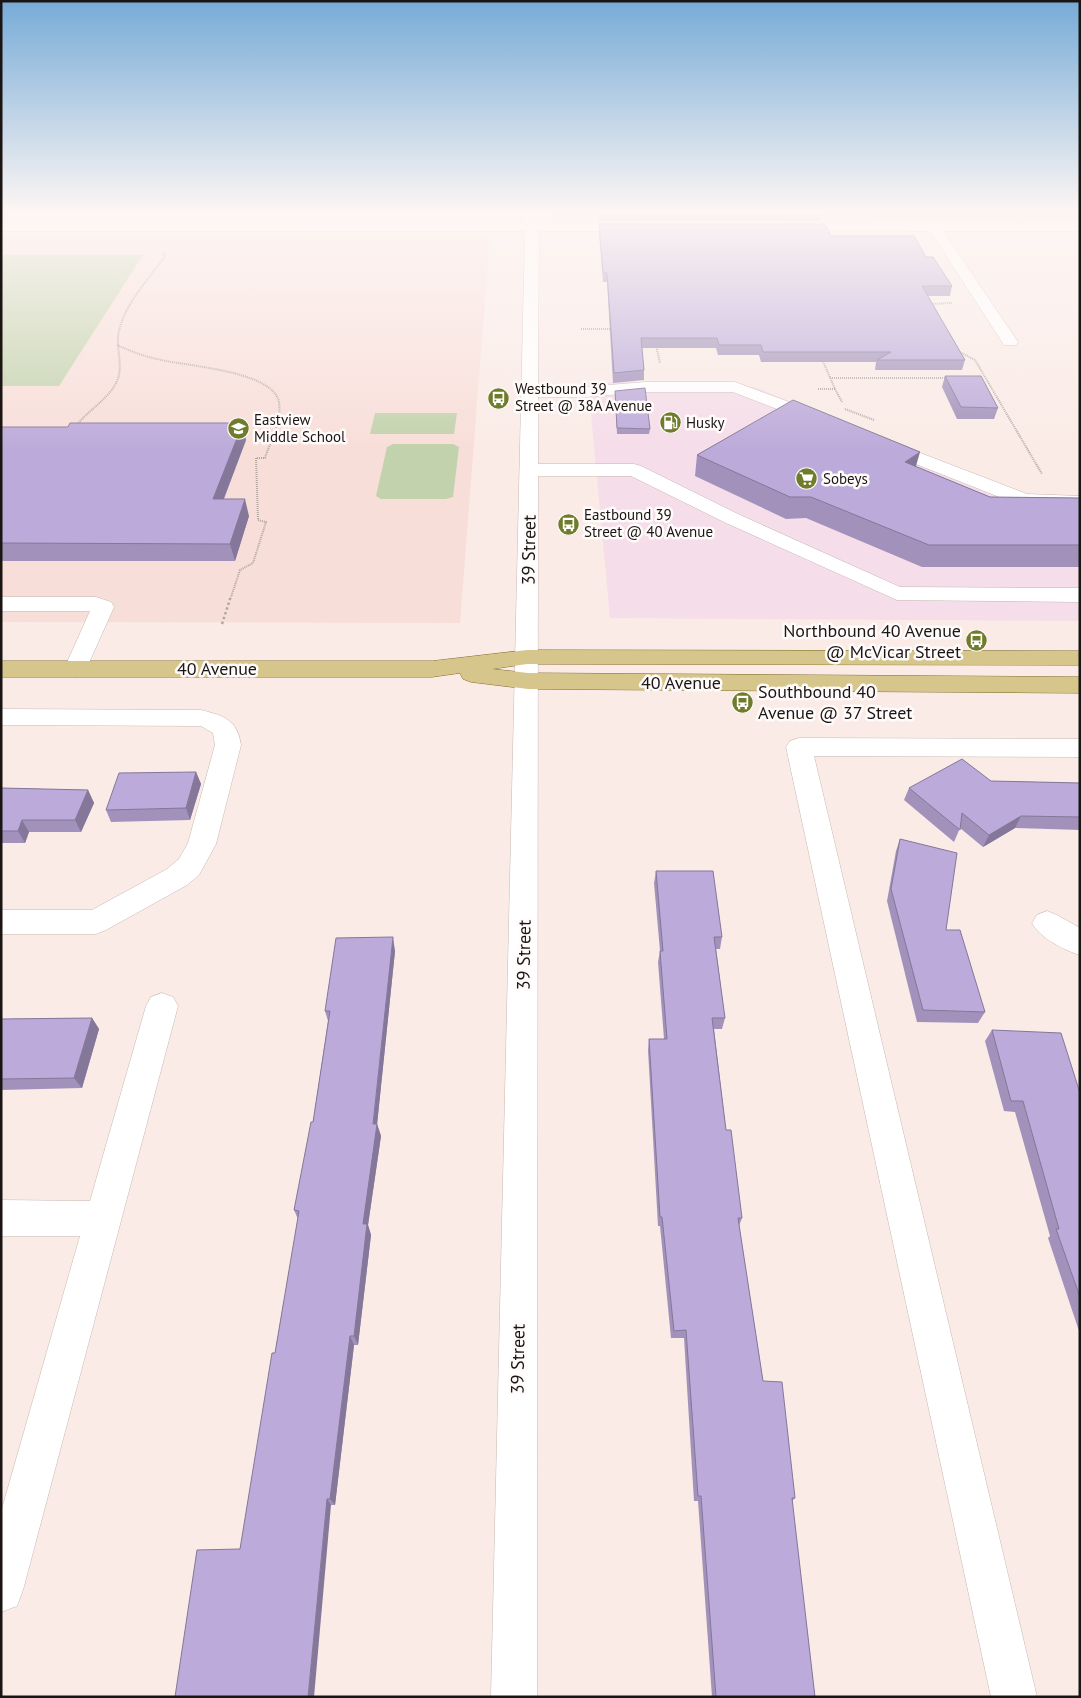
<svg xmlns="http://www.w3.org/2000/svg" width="1081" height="1698" font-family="'PT Sans',sans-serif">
	<rect width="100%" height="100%" fill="#faebe6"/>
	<!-- commercial -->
	<path fill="#f5dde9" d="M 588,382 L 673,382 L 755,387 L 1014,498 L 1080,497 L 1080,621 L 610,618 Z"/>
	<!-- education -->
	<g fill="#f8ded9">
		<path d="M 555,212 L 869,212 L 873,219 L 555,218 Z"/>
		<path d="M 490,236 L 460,623 L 1,622 L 1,237 Z"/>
	</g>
	<!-- green -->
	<g fill="#c2d2ac">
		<path d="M 869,212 L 1080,212 L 1080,218 L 873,219 Z"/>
		<path d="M 1,255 L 143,255 L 59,386 L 1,386 Z"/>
		<path d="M 375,413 L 457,413 L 454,434 L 370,434 Z"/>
		<path d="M 393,444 L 453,444 L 459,447 L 453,497 L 446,499 L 381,499 L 376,496 L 387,447 Z"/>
	</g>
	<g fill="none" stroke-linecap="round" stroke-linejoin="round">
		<defs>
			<g id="minor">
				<path d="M 525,212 L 539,212 L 539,223 L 637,223 L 644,227 L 637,231 L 539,231 L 538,387 L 585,387 L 645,382 L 735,382 L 825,415 L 828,419 L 825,423 L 819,424 L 813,423 L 733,392 L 645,392 L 585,397 L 538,397 L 538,464 L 634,464 L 641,466 L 740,515 L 900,587 L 1080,588 L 1080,602 L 897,600 L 726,523 L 631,476 L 538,476 L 537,1697 L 491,1697 L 525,231 L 1,231 L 1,223 L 525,223 Z"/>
				<path d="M 790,223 L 1080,223 L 1080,231 L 943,231 L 1018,342 L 1016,345 L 1004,345 L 930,231 L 785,230 L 783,227 Z"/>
				<path d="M 884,439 L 1027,494 L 1080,496 L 1080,508 L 1017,504 L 878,449 L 875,445 L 878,441 Z"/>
				<path d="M 1,597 L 96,597 L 111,602 L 114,607 L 84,674 L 76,677 L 68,674 L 64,669 L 90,611 L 1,611 Z"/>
				<path d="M 1,709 L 201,710 C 224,716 237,719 241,745 L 216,844 L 199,875 L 187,885 L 106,930 L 96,934 L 1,934 L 1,910 L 92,910 L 167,869 L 179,859 L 188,843 L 215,745 L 213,733 L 201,726 L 1,725 Z"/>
				<path d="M 799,738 L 1080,739 L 1080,757 L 814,756 L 1037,1697 L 991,1697 L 786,747 L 790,741 Z"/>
				<path d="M 1047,911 L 1057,915 L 1080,928 L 1080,955 C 1064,950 1040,938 1032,923 L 1037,915 Z"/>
				<path d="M 162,993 L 173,997 L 178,1006 L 23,1590 L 17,1606 L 1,1612 L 1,1512 L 80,1236 L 1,1236 L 1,1200 L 90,1201 L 146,1006 L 151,997 Z"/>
			</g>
			<path id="major" d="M 527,650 L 1080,651 L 1080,665 L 527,664 L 492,669 L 528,673 L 1080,677 L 1080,693 L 528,689 L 471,682 L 463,679 L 460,673 L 432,677 L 1,677 L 1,661 L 432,661 Z"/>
		</defs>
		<!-- minor casing -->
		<use href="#minor" stroke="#c7b9b4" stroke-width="1"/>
		<!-- major casing -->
		<use href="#major" stroke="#826f2f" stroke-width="1"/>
		<!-- path-far1 -->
		<g stroke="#b1a5a1" stroke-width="2" stroke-dasharray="1 1" stroke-linecap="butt">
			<path d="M 932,306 L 931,304 L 952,303"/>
			<path d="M 581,329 L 612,329"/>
			<path d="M 117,345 C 130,351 143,356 157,359 C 182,366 273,370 279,402 C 282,420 270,442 265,458 L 256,458 L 258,520 L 266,522 L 253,563 L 240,570 L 231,597"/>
			<path d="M 656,345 L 660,363"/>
			<path d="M 958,351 L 975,360 L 1042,474"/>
			<path d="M 830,378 L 948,378"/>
			<path d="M 818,389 L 835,389 L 822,359"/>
			<path d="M 835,389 L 842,402"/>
			<path d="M 845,409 L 874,420"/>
			<path d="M 76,426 C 88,410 109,399 117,381 C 124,365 115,347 119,331 C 125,304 147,281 163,259 L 165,255 L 163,251"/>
		</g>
		<!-- path -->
		<path stroke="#b1a5a1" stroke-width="2.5" stroke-dasharray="2.5 2.5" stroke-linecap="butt" d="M 222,624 L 231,596"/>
		<!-- minor -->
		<use href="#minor" fill="#fff" fill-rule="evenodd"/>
		<!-- major -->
		<use href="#major" fill="#d6c68b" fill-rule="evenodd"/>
	</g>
	<!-- wall -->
	<g fill="#a292bb">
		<path d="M 597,212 L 820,212 L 819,221 L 598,221 Z"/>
		<path d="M 599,224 L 831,236 L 926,257 L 952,286 L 950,296 L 928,296 L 965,360 L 962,370 L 875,370 L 876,362 L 761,362 L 759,355 L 718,355 L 716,348 L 642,348 L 644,370 L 644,380 L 613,383 L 607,282 L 603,282 L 599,233 Z"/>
		<path d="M 945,376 L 998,408 L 994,419 L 957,419 L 942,387 Z"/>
		<path d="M 615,391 L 650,429 L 649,434 L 617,434 Z"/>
		<path d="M 1,427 L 246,440 L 224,499 L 249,516 L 235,561 L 1,561 Z"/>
		<path d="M 697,455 L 916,467 L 990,497 L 1080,498 L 1080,567 L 922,567 L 806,518 L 786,519 L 695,476 Z"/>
		<path d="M 196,772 L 201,784 L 190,820 L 111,822 L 106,810 Z"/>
		<path d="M 991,781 L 1080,783 L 1080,830 L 1015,828 L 983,847 L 960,828 L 954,842 L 904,800 L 909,788 Z"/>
		<path d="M 1,788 L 88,790 L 94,803 L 81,832 L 29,832 L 25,843 L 1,843 Z"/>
		<path d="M 900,839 L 946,930 L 985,1012 L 978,1023 L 917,1022 L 887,901 L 896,851 Z"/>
		<path d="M 656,871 L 722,937 L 720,949 L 716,949 L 725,1018 L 722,1029 L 714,1029 L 726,1130 L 742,1218 L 739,1226 L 763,1381 L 795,1498 L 792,1501 L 815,1697 L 712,1697 L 698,1501 L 694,1501 L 684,1338 L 671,1338 L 660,1226 L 658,1226 L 648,1050 L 649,1039 L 664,1039 L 658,962 L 660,951 L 654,883 Z"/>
		<path d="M 395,951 L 377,1124 L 381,1136 L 368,1225 L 371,1235 L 358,1345 L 354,1345 L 335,1505 L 331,1505 L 240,1549 L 275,1353 L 298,1219 L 294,1210 L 313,1122 L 328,1021 L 325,1011 Z"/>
		<path d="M 92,1018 L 99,1029 L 82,1088 L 1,1090 L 1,1019 Z"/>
		<path d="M 992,1030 L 1080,1093 L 1080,1334 L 1048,1238 L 1050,1236 L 1015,1112 L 1004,1111 L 985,1041 Z"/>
	</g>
	<!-- shaded-wall -->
	<g fill="#847799">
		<path d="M 243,423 L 246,440 L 217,516 L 213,499 Z"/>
		<path d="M 920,452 L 914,473 L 905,462 Z"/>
		<path d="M 245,499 L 249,516 L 235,561 L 230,544 Z"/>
		<path d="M 196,772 L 201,784 L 190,820 L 186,808 Z"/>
		<path d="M 88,790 L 94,803 L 81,832 L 75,820 Z"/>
		<path d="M 1021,816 L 1015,828 L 983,847 L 989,835 Z"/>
		<path d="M 22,820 L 29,832 L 25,843 L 18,831 Z"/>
		<path d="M 393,937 L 395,951 L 376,1135 L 377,1124 L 381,1136 L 368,1225 L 371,1235 L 358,1345 L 354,1336 L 363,1224 Z"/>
		<path d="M 92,1018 L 99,1029 L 82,1088 L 74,1078 Z"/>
		<path d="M 350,1336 L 354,1345 L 335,1505 L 330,1499 Z"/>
		<path d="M 327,1499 L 331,1505 L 314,1697 L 308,1697 Z"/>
	</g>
	<!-- building -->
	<g fill="#bcaada" stroke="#847799">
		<path d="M 599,224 L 825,224 L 831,236 L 914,236 L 926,257 L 933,257 L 952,286 L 922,286 L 965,360 L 877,360 L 891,352 L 763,352 L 761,345 L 719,345 L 717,338 L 641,338 L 644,370 L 614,373 L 607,273 L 603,273 Z"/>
		<path d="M 945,376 L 981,376 L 998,408 L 961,407 Z"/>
		<path d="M 645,388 L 650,429 L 617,428 L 615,391 Z"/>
		<path d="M 793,400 L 920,452 L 905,462 L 990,497 L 1080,498 L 1080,545 L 929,545 L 811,497 L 790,497 L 697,455 Z"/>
		<path d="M 70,423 L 243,423 L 213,499 L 245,499 L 230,544 L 1,543 L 1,427 L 68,427 Z"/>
		<path d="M 962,759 L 991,781 L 1080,783 L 1080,817 L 1021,816 L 989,835 L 962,813 L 960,830 L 909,788 Z"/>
		<path d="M 196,772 L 186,808 L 106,810 L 119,773 Z"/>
		<path d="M 1,788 L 88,790 L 75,820 L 22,820 L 18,831 L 1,831 Z"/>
		<path d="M 900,839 L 957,853 L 946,930 L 960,930 L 985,1012 L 923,1010 L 891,889 Z"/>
		<path d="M 656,871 L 713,871 L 722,937 L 714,937 L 725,1018 L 712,1018 L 726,1130 L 731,1130 L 742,1218 L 738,1218 L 763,1381 L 782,1382 L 795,1498 L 792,1498 L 815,1697 L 716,1697 L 701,1496 L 698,1496 L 686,1330 L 674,1331 L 662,1217 L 660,1217 L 649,1039 L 667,1039 L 660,951 L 663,951 Z"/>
		<path d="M 393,937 L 373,1124 L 377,1124 L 363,1224 L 367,1224 L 354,1336 L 350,1336 L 330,1499 L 327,1499 L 308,1697 L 175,1697 L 197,1550 L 240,1549 L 272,1353 L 275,1353 L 299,1211 L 294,1210 L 311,1122 L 313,1122 L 330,1011 L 325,1011 L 336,938 Z"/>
		<path d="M 92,1018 L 74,1078 L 1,1079 L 1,1019 Z"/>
		<path d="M 992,1030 L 1061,1033 L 1080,1093 L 1080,1297 L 1056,1229 L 1059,1229 L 1023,1101 L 1011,1101 Z"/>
	</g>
	<!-- sky -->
	<linearGradient id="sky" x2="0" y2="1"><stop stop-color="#76abd7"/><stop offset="0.47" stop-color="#fdf6f4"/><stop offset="1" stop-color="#fdf6f4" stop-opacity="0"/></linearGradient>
	<rect width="1081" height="450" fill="url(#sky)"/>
	<!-- icons -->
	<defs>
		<symbol id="bus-disc" viewBox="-11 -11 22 22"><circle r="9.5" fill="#6f7d2b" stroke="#fefbfa"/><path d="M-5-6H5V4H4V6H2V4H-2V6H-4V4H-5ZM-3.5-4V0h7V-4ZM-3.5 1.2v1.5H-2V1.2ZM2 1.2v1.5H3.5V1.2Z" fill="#fff"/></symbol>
		<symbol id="fuel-disc" viewBox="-11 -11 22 22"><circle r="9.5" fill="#6f7d2b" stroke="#fefbfa"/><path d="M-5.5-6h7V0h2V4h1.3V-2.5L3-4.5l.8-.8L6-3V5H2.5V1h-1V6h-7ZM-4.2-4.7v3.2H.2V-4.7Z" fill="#fff"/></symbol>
		<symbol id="school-disc" viewBox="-11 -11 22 22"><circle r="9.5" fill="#6f7d2b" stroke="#fefbfa"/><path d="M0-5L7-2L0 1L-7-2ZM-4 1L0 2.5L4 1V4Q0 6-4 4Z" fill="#fff"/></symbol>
		<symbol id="supermarket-disc" viewBox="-11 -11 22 22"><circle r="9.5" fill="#6f7d2b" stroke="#fefbfa"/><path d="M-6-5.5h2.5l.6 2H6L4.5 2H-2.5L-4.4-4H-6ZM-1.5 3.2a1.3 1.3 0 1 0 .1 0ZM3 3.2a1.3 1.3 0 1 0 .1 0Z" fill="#fff"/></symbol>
	</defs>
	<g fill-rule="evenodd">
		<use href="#bus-disc" x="486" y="386" width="25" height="25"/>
		<use href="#fuel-disc" x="658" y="410" width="25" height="25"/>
		<use href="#school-disc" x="226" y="416" width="25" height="25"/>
		<use href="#supermarket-disc" x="794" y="466" width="25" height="25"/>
		<use href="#bus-disc" x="556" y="512" width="25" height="25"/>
		<use href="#bus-disc" x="964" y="628" width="25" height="25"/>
		<use href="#bus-disc" x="730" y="690" width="25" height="25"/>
	</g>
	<g text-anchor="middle" stroke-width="5" stroke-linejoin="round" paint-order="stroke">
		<!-- far-poi labels -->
		<g font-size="15" fill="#1a1513" stroke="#fefbfa" text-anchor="start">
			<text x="515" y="394">Westbound 39<tspan x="515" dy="17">Street @ 38A Avenue</tspan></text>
			<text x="254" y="425">Eastview<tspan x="254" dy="17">Middle School</tspan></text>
			<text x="686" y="428">Husky</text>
			<text x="823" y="484">Sobeys</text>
			<text x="584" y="520">Eastbound 39<tspan x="584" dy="17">Street @ 40 Avenue</tspan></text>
		</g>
		<!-- street labels -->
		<g font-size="18" fill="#1a1513" stroke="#fefbfa">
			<text transform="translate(529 550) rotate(-89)" y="6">39 Street</text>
			<text x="217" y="675">40 Avenue</text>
			<text x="681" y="689">40 Avenue</text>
			<text transform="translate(524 955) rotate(-89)" y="6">39 Street</text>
			<text transform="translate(518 1359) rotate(-89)" y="6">39 Street</text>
		</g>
		<!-- poi labels -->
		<g font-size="18" fill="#1a1513" stroke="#fefbfa" text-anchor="end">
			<text x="961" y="637">Northbound 40 Avenue<tspan x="961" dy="21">@ McVicar Street</tspan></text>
			<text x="758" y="698" text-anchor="start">Southbound 40<tspan x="758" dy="21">Avenue @ 37 Street</tspan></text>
		</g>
	</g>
	<!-- border -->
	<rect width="1081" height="1698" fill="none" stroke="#1a1513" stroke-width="5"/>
</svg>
